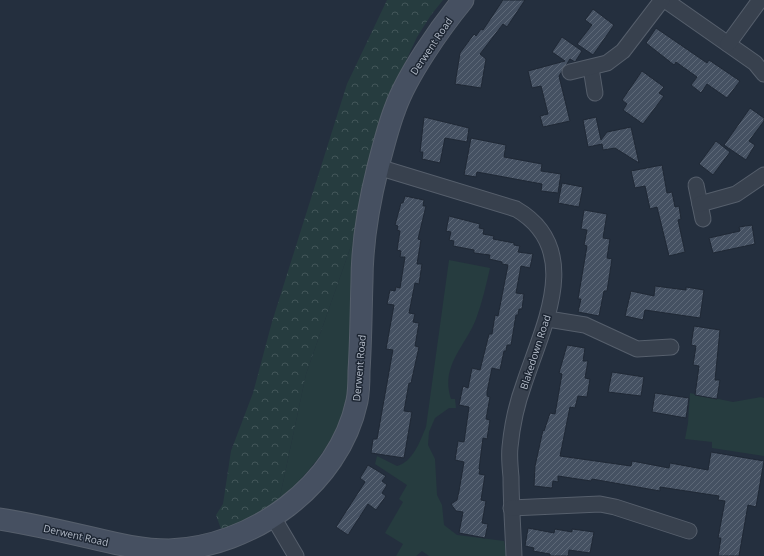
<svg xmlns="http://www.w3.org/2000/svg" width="764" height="556" font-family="'Open Sans',sans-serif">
	<defs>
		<pattern id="forest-crowns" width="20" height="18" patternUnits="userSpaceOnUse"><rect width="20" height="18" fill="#263c3f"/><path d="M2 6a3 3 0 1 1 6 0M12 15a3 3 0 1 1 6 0" fill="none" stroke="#435659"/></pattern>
		<pattern id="building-hatch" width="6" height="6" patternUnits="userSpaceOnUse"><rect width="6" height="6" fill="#455162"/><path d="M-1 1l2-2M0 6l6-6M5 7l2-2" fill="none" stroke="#5d6877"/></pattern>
	</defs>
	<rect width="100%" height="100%" fill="#242f3e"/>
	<!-- grass -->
	<g fill="#263c3f">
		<path d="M 353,240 C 352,270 350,300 351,329 C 351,340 354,351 354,362 C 350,422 321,462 279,501 L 306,374 Z"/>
		<path d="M 449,260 L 490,268 C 486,285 482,303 476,319 C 465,347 440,366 451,399 L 455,399 L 456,408 L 449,408 L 435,418 L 429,432 L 428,445 L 435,459 L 437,495 L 442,505 L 444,525 L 457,535 L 504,541 L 507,556 L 429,556 L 422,551 L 416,556 L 396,556 L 403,544 L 385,533 L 403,502 L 399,499 L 407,485 L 375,464 L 377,456 L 397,466 C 413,462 420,441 426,427 Z"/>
		<path d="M 690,393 L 733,402 L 761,397 L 764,398 L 764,456 L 712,448 L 712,442 L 685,439 L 688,423 Z"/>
	</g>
	<!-- forest -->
	<path fill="url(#forest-crowns)" d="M 387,0 L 443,0 L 431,15 L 417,37 L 382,112 L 369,162 L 353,240 L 306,374 L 279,501 L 271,508 L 222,532 L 216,515 L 223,504 L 231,451 L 253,393 L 272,322 L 347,84 Z"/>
	<!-- building -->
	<g fill="url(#building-hatch)" stroke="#1f2835">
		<path d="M 503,0 L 525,0 L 507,27 L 503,24 L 480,54 L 486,59 L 481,88 L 455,84 L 460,53 L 474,34 L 476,36 L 481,29 L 483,30 Z"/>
		<path d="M 593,9 L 614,25 L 593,55 L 577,44 L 592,25 L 585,20 Z"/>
		<path d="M 656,28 L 707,63 L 709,60 L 740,81 L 727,98 L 707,84 L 701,93 L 691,85 L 697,77 L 676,62 L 674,65 L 646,43 Z"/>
		<path d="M 562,37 L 582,51 L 575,62 L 570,59 L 559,76 L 570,121 L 543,127 L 540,116 L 548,114 L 541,86 L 532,88 L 528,71 L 565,61 L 552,52 Z"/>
		<path d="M 642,71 L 664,87 L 659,93 L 664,96 L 643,124 L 623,110 L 627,104 L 622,100 Z"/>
		<path d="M 750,108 L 764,118 L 764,121 L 749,141 L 755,145 L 746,160 L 724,145 Z"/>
		<path d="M 424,117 L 469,128 L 467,142 L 445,138 L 440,163 L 422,159 L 423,152 L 420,152 Z"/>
		<path d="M 596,117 L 601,140 L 607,132 L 631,127 L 639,163 L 615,148 L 603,150 L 602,144 L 588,147 L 583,120 Z"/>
		<path d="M 471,138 L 506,145 L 504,157 L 542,164 L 541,171 L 561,174 L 558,193 L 541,191 L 542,184 L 477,172 L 476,177 L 464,175 Z"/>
		<path d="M 716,141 L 730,152 L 713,175 L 699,164 Z"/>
		<path d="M 662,165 L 667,193 L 672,192 L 675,207 L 679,206 L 681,219 L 678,220 L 685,252 L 669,256 L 657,207 L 650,209 L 645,186 L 635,188 L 631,171 Z"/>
		<path d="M 562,183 L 583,187 L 579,207 L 558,203 Z"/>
		<path d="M 405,196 L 424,200 L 423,206 L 426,206 L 418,239 L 421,240 L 417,264 L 422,264 L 419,284 L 415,283 L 409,313 L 415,314 L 413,322 L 419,323 L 415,346 L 419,347 L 411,383 L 409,383 L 404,411 L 412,412 L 404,458 L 371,453 L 373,439 L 377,439 L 392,355 L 393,350 L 386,349 L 394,305 L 387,304 L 390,290 L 395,291 L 396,287 L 400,288 L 405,257 L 400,257 L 401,251 L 397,250 L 400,231 L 397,230 L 398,226 L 395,225 L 401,203 L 403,203 Z"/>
		<path d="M 584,210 L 607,214 L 603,238 L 610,239 L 607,258 L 612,259 L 607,291 L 604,291 L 599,316 L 578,312 L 581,299 L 578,299 L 587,246 L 584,245 L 587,230 L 581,229 Z"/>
		<path d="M 449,216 L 480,224 L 479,228 L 484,229 L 483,234 L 494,236 L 493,239 L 514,243 L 514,245 L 520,246 L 518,252 L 533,254 L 530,268 L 521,266 L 516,293 L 524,294 L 522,309 L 519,309 L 518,315 L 516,315 L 511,345 L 507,345 L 506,351 L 504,351 L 500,370 L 492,368 L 487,392 L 487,396 L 490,397 L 486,419 L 490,420 L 487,439 L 483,438 L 479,469 L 480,470 L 479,474 L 485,475 L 481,500 L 486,501 L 482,523 L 488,524 L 485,538 L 459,533 L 463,512 L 456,511 L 451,504 L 457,500 L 459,491 L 464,462 L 455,460 L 458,441 L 464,442 L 469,407 L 459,405 L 463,386 L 468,388 L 472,368 L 480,370 L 489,334 L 492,334 L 495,315 L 498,316 L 508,265 L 502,264 L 502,262 L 489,259 L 490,255 L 474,253 L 474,250 L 453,246 L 454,241 L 449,240 L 451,232 L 446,231 Z"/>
		<path d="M 752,225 L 755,244 L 713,253 L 709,238 L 740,231 L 739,227 Z"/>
		<path d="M 655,286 L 686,290 L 686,287 L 704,290 L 700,318 L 645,310 L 643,320 L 625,316 L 631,291 L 654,296 Z"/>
		<path d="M 694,326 L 720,330 L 715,380 L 720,380 L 717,399 L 695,395 L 699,366 L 693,365 L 696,346 L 691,345 Z"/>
		<path d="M 567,345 L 585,348 L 583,361 L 588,361 L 585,378 L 590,379 L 587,397 L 578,396 L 575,408 L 570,407 L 560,456 L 631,466 L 632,461 L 669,468 L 670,463 L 708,470 L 711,452 L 764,461 L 756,507 L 748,505 L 739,556 L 718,556 L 721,538 L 718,538 L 725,501 L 718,500 L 719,496 L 660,487 L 660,491 L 592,479 L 591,481 L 558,476 L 558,482 L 553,481 L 552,488 L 534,486 L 535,466 L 543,430 L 544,431 L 550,413 L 555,414 L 562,374 L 559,373 Z"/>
		<path d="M 612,372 L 644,377 L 641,396 L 608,392 Z"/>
		<path d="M 655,393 L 689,398 L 686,418 L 652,412 Z"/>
		<path d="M 368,465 L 386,476 L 382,481 L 387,485 L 382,493 L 386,496 L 376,510 L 368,504 L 348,535 L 336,527 L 365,482 L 360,478 Z"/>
		<path d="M 528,528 L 554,533 L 555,529 L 572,532 L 572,529 L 594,532 L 590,553 L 569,550 L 568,556 L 550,556 L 550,554 L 533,551 L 534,548 L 525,546 Z"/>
	</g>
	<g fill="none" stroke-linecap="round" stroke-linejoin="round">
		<defs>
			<g id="street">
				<path d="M 665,0 L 755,63 L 764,74"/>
				<path d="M 728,44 L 760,0"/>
				<path d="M 591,68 L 595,93"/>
				<path d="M 570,72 L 607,63 L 623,51 L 662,0"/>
				<path d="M 378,167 L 516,209 C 585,249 542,328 524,384 C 517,403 512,426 510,447 C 509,456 510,467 511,477 C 511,503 513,530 514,556"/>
				<path d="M 696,185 L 703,219"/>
				<path d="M 700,204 L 736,194 L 764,175"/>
				<path d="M 548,319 L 585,325 L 637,349 L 671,347"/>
				<path d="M 511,508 L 600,504 L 615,507 L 689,531"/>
				<path d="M 273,517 L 296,556"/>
			</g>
			<path id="secondary" d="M 0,519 C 31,524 62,531 92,538 C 117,544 143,550 169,550 C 252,547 339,486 357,401 C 359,391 359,381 359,371 C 361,341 361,311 362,281 C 362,243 369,203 378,167 C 383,148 388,127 395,109 C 407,75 440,28 463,0"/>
		</defs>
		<!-- street casing -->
		<use href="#street" stroke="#565f6c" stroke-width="17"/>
		<!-- secondary casing -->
		<use href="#secondary" stroke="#565f6c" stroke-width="23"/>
		<!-- street -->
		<use href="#street" stroke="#38414e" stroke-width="15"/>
		<!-- secondary -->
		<use href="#secondary" stroke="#465061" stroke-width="21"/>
	</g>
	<g text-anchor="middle" stroke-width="3" stroke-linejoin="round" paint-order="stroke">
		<!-- street labels -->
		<g font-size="10" fill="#b4bcc9" stroke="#1d2633">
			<text transform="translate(431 46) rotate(-56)" y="4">Derwent Road</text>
			<text transform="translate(535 352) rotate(-72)" y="4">Blakedown Road</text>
			<text transform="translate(359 368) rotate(-85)" y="4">Derwent Road</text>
			<text transform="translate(76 535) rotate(13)" y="4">Derwent Road</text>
		</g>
	</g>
</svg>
